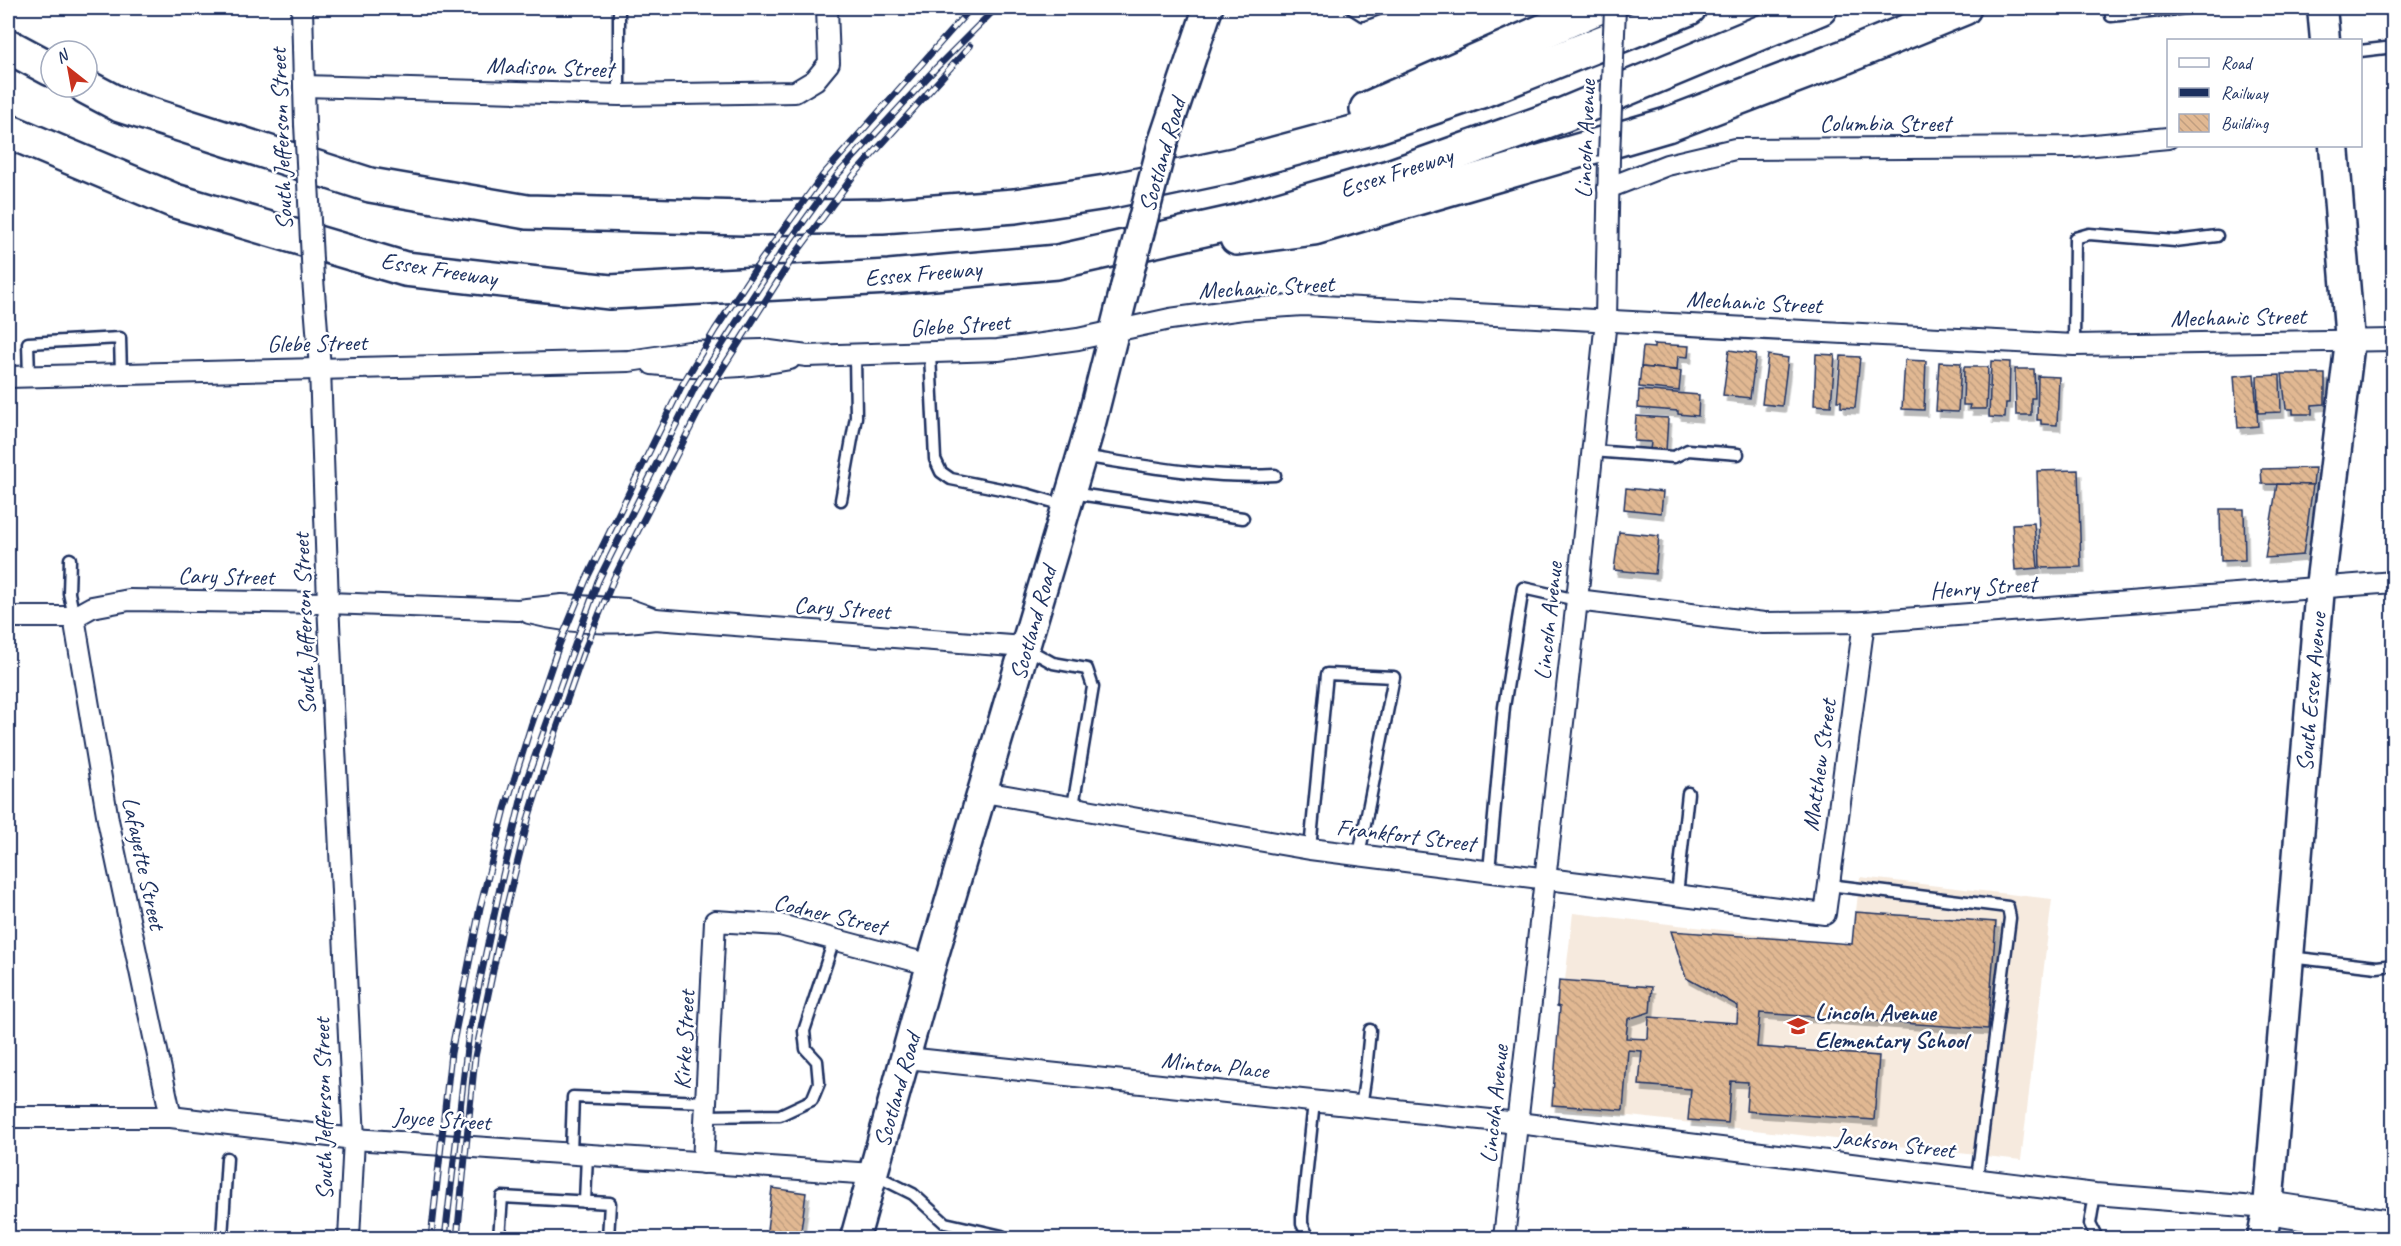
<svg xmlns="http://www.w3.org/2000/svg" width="2401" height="1246" font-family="Caveat,sans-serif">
	<defs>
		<pattern id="building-back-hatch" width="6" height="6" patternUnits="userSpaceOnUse" patternTransform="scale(1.5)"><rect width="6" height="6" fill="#e1b892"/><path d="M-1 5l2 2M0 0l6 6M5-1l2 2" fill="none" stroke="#c09e80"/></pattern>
		<filter id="shadow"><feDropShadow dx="3.5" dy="6" stdDeviation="0" flood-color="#0004"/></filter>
	</defs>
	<rect width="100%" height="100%" fill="#fff"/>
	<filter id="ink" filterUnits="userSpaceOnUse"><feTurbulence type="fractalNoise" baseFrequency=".0167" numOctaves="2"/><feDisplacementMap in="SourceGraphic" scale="12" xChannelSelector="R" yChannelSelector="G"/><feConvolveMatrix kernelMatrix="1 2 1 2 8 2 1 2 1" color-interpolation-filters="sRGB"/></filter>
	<g filter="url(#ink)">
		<!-- built -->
		<path fill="#f6eade" d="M 1860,877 L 2052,899 L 2021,1160 L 1550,1107 L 1573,913 L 1852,945 Z"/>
		<!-- building -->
		<g fill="url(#building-back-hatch)" stroke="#1b2f5e" stroke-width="1.5" filter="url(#shadow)">
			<path d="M 1654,344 L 1689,346 L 1688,357 L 1678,356 L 1677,370 L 1641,367 L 1643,347 L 1654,348 Z"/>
			<path d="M 1729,350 L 1756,354 L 1750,398 L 1723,395 Z"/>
			<path d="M 1816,354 L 1835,355 L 1831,406 L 1814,405 Z"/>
			<path d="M 1768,355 L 1788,358 L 1782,406 L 1762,404 Z"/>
			<path d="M 1841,356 L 1860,357 L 1855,408 L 1841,407 L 1841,401 L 1837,401 Z"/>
			<path d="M 1905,360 L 1926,361 L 1924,410 L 1902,409 Z"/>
			<path d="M 1991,361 L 2010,362 L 2009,403 L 2006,403 L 2005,418 L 1989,417 Z"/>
			<path d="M 1939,362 L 1961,363 L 1958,412 L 1936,411 Z"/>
			<path d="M 1641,367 L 1681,371 L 1679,391 L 1639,387 Z"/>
			<path d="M 1964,367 L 1988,367 L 1986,409 L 1969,409 L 1970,405 L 1963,405 Z"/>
			<path d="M 2015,369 L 2034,369 L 2035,398 L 2031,398 L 2031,415 L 2016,415 Z"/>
			<path d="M 2254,374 L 2258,426 L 2238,428 L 2234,376 Z"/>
			<path d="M 2282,374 L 2325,374 L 2325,404 L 2312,405 L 2312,414 L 2293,414 L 2293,409 L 2286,409 Z"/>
			<path d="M 2280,375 L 2281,412 L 2258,413 L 2257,376 Z"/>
			<path d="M 2038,376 L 2059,377 L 2057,425 L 2041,424 L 2041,420 L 2037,420 Z"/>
			<path d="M 1639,390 L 1699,395 L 1698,416 L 1678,414 L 1678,411 L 1638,408 Z"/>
			<path d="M 1636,416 L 1668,418 L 1666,451 L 1650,450 L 1651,442 L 1634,441 Z"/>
			<path d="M 2315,468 L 2313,485 L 2262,484 L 2261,469 Z"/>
			<path d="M 2078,470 L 2081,567 L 2040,568 L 2037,471 Z"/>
			<path d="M 2277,484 L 2313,485 L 2303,555 L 2265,558 Z"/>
			<path d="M 1626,488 L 1663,492 L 1661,513 L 1624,509 Z"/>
			<path d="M 2220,509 L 2244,509 L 2245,560 L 2221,561 Z"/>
			<path d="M 2034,523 L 2038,568 L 2015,570 L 2012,524 Z"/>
			<path d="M 1619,532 L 1659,536 L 1655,574 L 1614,570 Z"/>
			<path d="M 1855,912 L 1996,922 L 1988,1029 L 1760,1013 L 1757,1047 L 1879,1056 L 1874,1120 L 1746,1111 L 1748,1082 L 1731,1081 L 1728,1123 L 1688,1120 L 1691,1089 L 1639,1085 L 1642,1051 L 1628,1050 L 1623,1110 L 1552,1105 L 1560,1007 L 1557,1006 L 1559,980 L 1652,987 L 1650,1012 L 1628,1019 L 1626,1038 L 1648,1039 L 1649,1017 L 1737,1023 L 1738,1006 L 1686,978 L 1671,931 L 1852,944 Z"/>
			<path d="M 772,1188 L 806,1193 L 800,1238 L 766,1238 Z"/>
		</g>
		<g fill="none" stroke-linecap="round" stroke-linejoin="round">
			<defs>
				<g id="service">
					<path d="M 619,8 L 619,95"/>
					<path d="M 1351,8 L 1362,15 L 1381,8"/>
					<path d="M 2111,16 L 2187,8"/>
					<path d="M 2360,51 L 2394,47"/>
					<path d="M 2074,345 L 2075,238 L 2089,234 L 2175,241 L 2217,236"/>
					<path d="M 930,354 L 935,459 L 941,472 L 951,479 L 1026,494 L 1067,506"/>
					<path d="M 29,377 L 28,343 L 120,338 L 121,374"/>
					<path d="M 1592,451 L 1674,457 L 1688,450 L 1738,454"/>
					<path d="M 1082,456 C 1145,466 1211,479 1275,475"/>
					<path d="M 1071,493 L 1243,518"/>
					<path d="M 841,500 L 856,417 L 855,356"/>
					<path d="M 70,559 L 69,593 L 74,617"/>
					<path d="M 1026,648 L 1053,663 L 1087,669 L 1093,687 L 1073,806"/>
					<path d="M 1310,849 L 1327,674 L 1394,677 L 1359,855"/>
					<path d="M 1489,871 L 1504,707 L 1523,588 L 1577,600"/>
					<path d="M 1829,885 L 2008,907 L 2010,918 L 1977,1178"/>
					<path d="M 1677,895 L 1688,793"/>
					<path d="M 2289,957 L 2377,967 L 2394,965"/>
					<path d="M 1361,1107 L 1365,1080 L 1370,1030"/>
					<path d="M 706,1116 L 780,1115 L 812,1100 L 819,1083 L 817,1061 L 806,1049 L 804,1031 L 834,940"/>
					<path d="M 571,1153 L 573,1097 L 706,1102"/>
					<path d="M 873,1174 L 913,1194 L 945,1223 L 1002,1236"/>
					<path d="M 2095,1194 L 2090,1224 L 2097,1238"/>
					<path d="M 585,1202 L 587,1155"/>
					<path d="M 222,1238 L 227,1158"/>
					<path d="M 499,1238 L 502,1197 L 610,1203 L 608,1238"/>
					<path d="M 1309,1238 L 1302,1224 L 1302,1216 L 1314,1102"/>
				</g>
				<g id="minor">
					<path d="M 302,8 L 305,124"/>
					<path d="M 304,86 L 619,95 L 795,92 L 815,80 L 829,63 L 827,8"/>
					<path d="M 1608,188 L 1667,165 L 1735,149 L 2074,147 L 2168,138"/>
					<path d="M 313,279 L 320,368 L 328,603 L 354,1139 L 349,1238"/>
					<path d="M 652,364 C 699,370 744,368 790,359"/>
					<path d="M 8,377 L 629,361 L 689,352 L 762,350 L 807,356 L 998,350 L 1078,339 L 1170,319 L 1243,309 L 1303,305 L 2074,345 L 2394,340"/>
					<path d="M 1577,600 L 1764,623 L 1864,622 L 2394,582"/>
					<path d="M 529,613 C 571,624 612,625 655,619 L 1026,647"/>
					<path d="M 8,617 L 74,617 L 92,607 L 129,600 L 328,603 L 518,610 L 562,605 L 627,609 L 655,619"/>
					<path d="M 74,617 L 108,820 L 171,1117"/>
					<path d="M 984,792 L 1310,849 L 1825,914 L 1864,622"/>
					<path d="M 907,1058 L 1518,1123 L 2095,1194 L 2268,1208"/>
					<path d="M 8,1117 L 171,1117 L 354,1139 L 873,1174"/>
					<path d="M 703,1163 L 715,921 L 780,925 L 931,965"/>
					<path d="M 1504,1238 L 1577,600 L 1606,320 L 1609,157"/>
				</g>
				<g id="secondary">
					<path d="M 2322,8 L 2325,40"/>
					<path d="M 1163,142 L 1208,8"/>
					<path d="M 855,1238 L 931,965 L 1090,427 L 1125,288"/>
					<path d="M 2262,1238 L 2268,1208 L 2320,587 L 2350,341 L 2334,146"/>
				</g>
				<path id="primary" d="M 2268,1208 L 2390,1227"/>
				<g id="motorway">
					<path d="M 8,46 L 51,69"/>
					<path d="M 86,87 L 120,105 L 370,185 L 527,212 L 744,218 L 882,216 L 1015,206 L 1106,192 L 1234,165 L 1375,127 L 1481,91 L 1689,8"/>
					<path d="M 1367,109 L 1596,8"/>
					<path d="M 8,131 L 175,201 L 405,269 L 610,292 L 889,277 L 1057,262 L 1236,222 L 1389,177 L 1563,115 L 1820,8"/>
					<path d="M 1237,238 L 1314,228 L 1667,125 L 1842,58 L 1964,8"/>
				</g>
			</defs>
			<!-- service casing -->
			<use href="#service" stroke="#1b2f5e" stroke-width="15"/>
			<!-- minor casing -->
			<use href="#minor" stroke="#1b2f5e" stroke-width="24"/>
			<!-- secondary casing -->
			<use href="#secondary" stroke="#1b2f5e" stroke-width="33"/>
			<!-- primary casing -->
			<use href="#primary" stroke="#1b2f5e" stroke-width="36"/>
			<!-- motorway casing -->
			<use href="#motorway" stroke="#1b2f5e" stroke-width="38"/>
			<!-- service -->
			<use href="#service" stroke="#fff" stroke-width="10"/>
			<!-- minor -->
			<use href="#minor" stroke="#fff" stroke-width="20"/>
			<!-- secondary -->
			<use href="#secondary" stroke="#fff" stroke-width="28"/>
			<!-- primary -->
			<use href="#primary" stroke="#fff" stroke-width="32"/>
			<!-- motorway -->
			<use href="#motorway" stroke="#fff" stroke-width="33"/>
			<defs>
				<g id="rail">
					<path d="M 431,1238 L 451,1053 L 480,908 L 505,809 L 531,726 L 559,645 L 586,580 L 681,387 L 715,330 L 762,259 L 823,175 L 971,8"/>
					<path d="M 445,1238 L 469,1031 L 501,883 L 525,784 L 598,581 L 695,387 L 781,253 L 838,174 L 935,69 L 996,8"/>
					<path d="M 457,1238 L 475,1057 L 505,913 L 529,816 L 555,734 L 583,654 L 614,578 L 712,385 L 792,259 L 854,175 L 970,46"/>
				</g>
			</defs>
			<!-- rail casing -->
			<use href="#rail" stroke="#1b2f5e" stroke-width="7"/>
			<!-- rail -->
			<use href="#rail" stroke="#fff" stroke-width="4.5" stroke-dasharray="14" stroke-linecap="butt"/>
			<defs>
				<g id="minor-bridge">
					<path d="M 305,124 L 313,279"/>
					<path d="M 1609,157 L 1615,8"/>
				</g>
				<path id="secondary-bridge" d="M 1125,288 L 1163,142"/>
			</defs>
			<!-- minor-bridge casing -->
			<use href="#minor-bridge" stroke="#1b2f5e" stroke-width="24" stroke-linecap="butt"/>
			<!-- secondary-bridge casing -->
			<use href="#secondary-bridge" stroke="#1b2f5e" stroke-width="33" stroke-linecap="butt"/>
			<!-- minor-bridge -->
			<use href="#minor-bridge" stroke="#fff" stroke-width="20"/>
			<!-- secondary-bridge -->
			<use href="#secondary-bridge" stroke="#fff" stroke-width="28"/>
		</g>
	</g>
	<!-- icons -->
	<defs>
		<symbol id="school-bare" viewBox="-9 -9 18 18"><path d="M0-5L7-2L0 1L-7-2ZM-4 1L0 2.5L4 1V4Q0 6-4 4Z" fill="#c8321e" stroke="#fff" stroke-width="2.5" paint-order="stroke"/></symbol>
	</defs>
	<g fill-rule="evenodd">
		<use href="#school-bare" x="1783" y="1011" width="30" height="30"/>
	</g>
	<g text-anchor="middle" stroke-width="5" stroke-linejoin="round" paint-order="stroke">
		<!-- street labels -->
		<g font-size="24" fill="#1b2f5e" stroke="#fff">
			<text transform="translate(550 67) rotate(2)" y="8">Madison Street</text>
			<text x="1885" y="131">Columbia Street</text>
			<text transform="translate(281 139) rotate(-92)" y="8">South Jefferson Street</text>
			<text transform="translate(1585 139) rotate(-88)" y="8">Lincoln Avenue</text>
			<text transform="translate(1162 155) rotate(-74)" y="8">Scotland Road</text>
			<text transform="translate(1396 172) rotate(-18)" y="8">Essex Freeway</text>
			<text transform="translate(439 269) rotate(9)" y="8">Essex Freeway</text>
			<text transform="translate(923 273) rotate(-5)" y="8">Essex Freeway</text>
			<text transform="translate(1266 287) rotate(-3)" y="8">Mechanic Street</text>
			<text transform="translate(1754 302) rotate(3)" y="8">Mechanic Street</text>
			<text transform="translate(2238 317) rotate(-1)" y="8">Mechanic Street</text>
			<text transform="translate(960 325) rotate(-4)" y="8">Glebe Street</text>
			<text transform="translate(317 343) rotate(-1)" y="8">Glebe Street</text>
			<text transform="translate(226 576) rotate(1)" y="8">Cary Street</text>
			<text transform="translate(1983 587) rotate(-4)" y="8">Henry Street</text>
			<text transform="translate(842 608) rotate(4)" y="8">Cary Street</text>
			<text transform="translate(1548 621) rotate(-84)" y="8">Lincoln Avenue</text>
			<text transform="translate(1033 623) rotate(-74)" y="8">Scotland Road</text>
			<text transform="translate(304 624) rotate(-92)" y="8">South Jefferson Street</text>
			<text transform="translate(2311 692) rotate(-85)" y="8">South Essex Avenue</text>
			<text transform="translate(1819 765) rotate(-82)" y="8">Matthew Street</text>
			<text transform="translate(1406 835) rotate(7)" y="8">Frankfort Street</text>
			<text transform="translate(144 863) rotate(78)" y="8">Lafayette Street</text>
			<text transform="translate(830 914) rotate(13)" y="8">Codner Street</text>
			<text transform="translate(684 1040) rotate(-87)" y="8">Kirke Street</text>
			<text transform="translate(1215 1065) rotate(6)" y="8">Minton Place</text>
			<text transform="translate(897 1090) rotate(-74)" y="8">Scotland Road</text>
			<text transform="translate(1494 1104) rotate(-84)" y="8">Lincoln Avenue</text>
			<text transform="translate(323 1109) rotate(-91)" y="8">South Jefferson Street</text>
			<text transform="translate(442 1119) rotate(4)" y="8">Joyce Street</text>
			<text transform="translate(1895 1143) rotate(7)" y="8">Jackson Street</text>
		</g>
		<!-- poi labels -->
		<g font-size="24" font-weight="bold" fill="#1b2f5e" stroke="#fff" text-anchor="start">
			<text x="1815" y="1020">Lincoln Avenue<tspan x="1815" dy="28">Elementary School</tspan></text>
		</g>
	</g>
	<!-- margin -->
	<rect width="2401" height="1246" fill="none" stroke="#fff" stroke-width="30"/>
	<rect x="15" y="15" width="2371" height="1216" fill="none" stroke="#1b2f5e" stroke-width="2" filter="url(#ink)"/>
	<!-- legend -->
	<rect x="2167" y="39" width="195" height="108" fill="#ffffff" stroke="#a4acbf" stroke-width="1.5"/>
	<rect x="2179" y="58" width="30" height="9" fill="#ffffff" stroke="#a4acbf" stroke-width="1.5"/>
	<text x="2221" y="69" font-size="18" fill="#1b2f5e">Road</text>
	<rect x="2179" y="88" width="30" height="9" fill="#1b2f5e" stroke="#a4acbf" stroke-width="1.5"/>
	<text x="2221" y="99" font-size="18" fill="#1b2f5e">Railway</text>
	<rect x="2179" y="114" width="30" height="18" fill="url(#building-back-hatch)" stroke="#a4acbf" stroke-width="1.5"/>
	<text x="2221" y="129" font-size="18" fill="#1b2f5e">Building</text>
	<!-- north arrow -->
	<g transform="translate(69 69) rotate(329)"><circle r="28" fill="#ffffff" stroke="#a4acbf" stroke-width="1.5"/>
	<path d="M0-4.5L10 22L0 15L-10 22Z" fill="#c8321e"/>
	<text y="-9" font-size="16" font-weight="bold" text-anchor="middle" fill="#1b2f5e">N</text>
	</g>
</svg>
